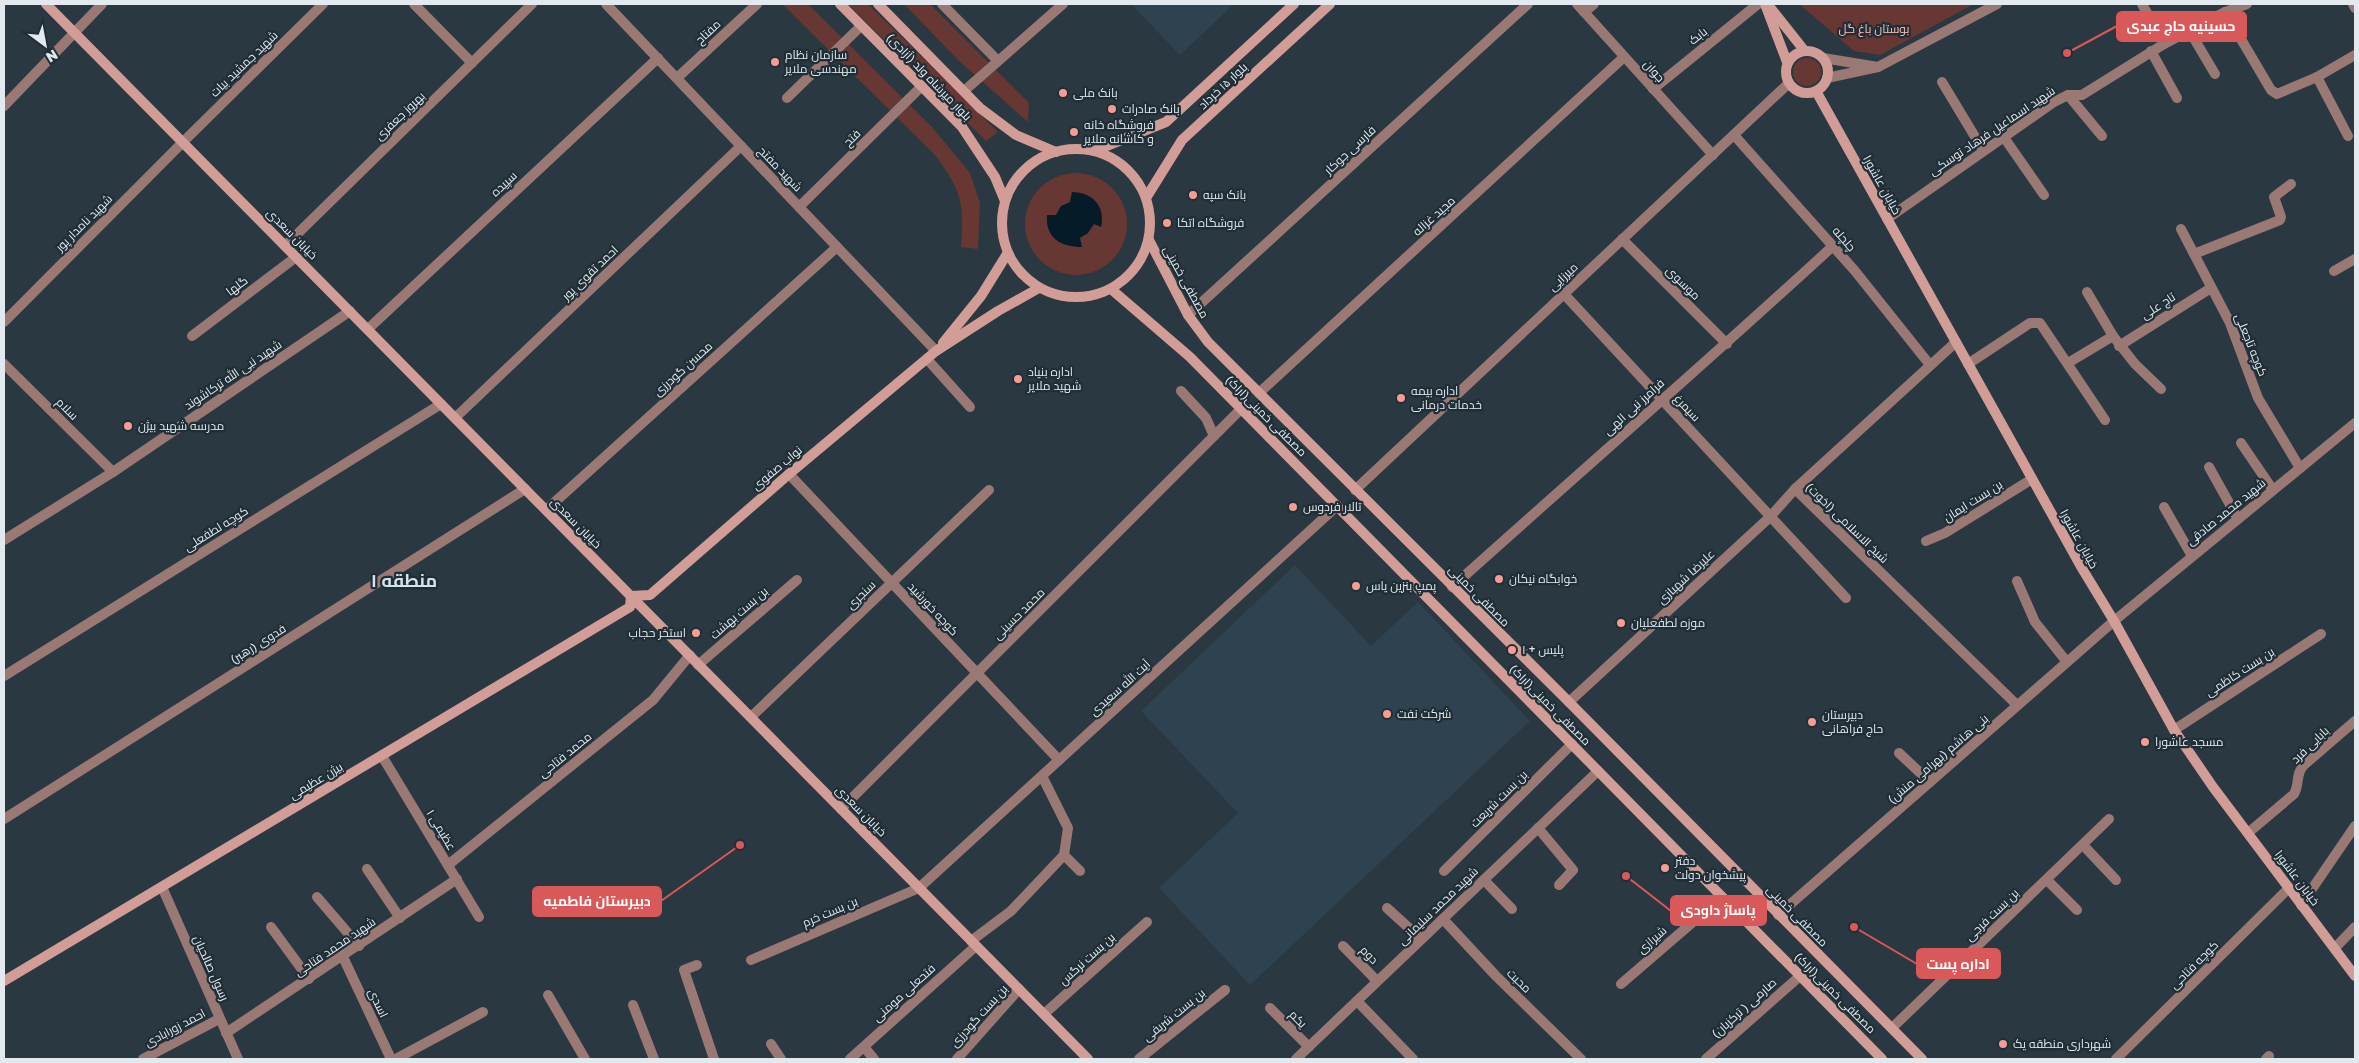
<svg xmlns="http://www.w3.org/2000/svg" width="2359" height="1063" font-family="'Golos Text',Cairo,sans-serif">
	<rect width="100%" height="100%" fill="#2a3841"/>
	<!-- built -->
	<g fill="#2f424f">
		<path d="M 1131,4 L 1234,4 L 1180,55 Z"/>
		<path d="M 1295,565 L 1371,646 L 1418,602 L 1530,721 L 1250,985 L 1159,888 L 1238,813 L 1141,711 Z"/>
	</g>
	<!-- green -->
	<g fill="#663733">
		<path d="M 782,4 L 808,4 L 932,127 L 970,173 L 980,203 L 978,249 L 961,247 C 964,203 962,192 936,156 Z"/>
		<path d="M 848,4 L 868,4 L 998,132 L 986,141 Z"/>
		<path d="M 904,4 L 930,4 L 1029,103 L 1028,122 L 959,61 Z"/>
		<path d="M 1799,4 L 1974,4 L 1880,55 L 1854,51 Z"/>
		<circle cx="1807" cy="72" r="14"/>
		<circle cx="1076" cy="224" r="51"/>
	</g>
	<!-- water -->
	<path fill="#051b28" d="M 1072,192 C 1092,192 1106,206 1101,227 L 1094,224 L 1088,233 L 1080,238 L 1082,247 C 1061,247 1045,238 1047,215 L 1056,215 L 1061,206 L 1070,202 Z"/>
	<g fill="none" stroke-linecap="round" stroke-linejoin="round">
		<!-- minor -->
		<g stroke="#9a7874" stroke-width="10">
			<path d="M 414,4 L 472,63"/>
			<path d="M 606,4 L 936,351"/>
			<path d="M 942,4 L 998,61"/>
			<path d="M 2142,4 L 2164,44"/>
			<path d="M 2353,4 L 2355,8"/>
			<path d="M 1584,12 L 1594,4"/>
			<path d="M 2225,12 L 2271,90 L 2277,94 L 2317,77 L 2355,55"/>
			<path d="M 2189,30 L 2215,74"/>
			<path d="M 2151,51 L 2177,98"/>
			<path d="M 2317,77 L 2348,136"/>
			<path d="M 677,78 L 757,4"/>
			<path d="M 1942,82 L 1983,150"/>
			<path d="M 1653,89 L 1758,4"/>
			<path d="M 964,91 L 1063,4"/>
			<path d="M 2068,95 L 2102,136"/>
			<path d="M 787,98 L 861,26"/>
			<path d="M 4,106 L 102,4"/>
			<path d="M 1734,135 L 1855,271 L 1930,365"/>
			<path d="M 2003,136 L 2044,195"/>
			<path d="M 799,207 L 922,86"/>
			<path d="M 1887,219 L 2054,102 L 2068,95 L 2082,95 L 2164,44 L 2225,12 L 2247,4"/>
			<path d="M 2181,229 L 2230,323 L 2258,398 L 2300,468"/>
			<path d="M 1622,239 L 1727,344"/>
			<path d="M 285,246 L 532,4"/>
			<path d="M 2194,254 L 2280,220 L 2281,217 L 2274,197 L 2291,184"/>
			<path d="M 2334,271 L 2355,259"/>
			<path d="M 2087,292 L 2113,336"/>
			<path d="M 1564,294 L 1846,598"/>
			<path d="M 1188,315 L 1528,4"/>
			<path d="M 4,322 L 183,142 L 323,4"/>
			<path d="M 368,329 L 658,58"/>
			<path d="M 192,336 L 296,257"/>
			<path d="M 1956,342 L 1795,489 L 2017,705"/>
			<path d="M 2119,346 L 2211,288"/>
			<path d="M 927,359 L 970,407"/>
			<path d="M 2068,363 L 2113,336 L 2135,364 L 2161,389"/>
			<path d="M 4,364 L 113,472"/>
			<path d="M 1968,364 L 2030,323 L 2040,323 L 2105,420"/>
			<path d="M 1181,391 L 1206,418 L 1214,436"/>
			<path d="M 1259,393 L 1624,57"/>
			<path d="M 455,418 L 741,146"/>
			<path d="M 2241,443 L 2273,490"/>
			<path d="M 2209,467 L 2238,519"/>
			<path d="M 789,474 L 1059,760"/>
			<path d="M 2164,507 L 2192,556"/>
			<path d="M 546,510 L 837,247"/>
			<path d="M 4,540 L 113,472 L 350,311"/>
			<path d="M 1926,541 L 1945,533 L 2032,479"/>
			<path d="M 2017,581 L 2035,622 L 2067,662"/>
			<path d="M 1452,587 C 1579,473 1708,361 1833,246"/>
			<path d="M 698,665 L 797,580"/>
			<path d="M 4,676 L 441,404"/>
			<path d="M 1569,702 L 1770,517 L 1795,489"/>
			<path d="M 751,717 L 989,490"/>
			<path d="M 2174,730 L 2321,634"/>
			<path d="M 1899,753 L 1930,782"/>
			<path d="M 382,756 L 479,917"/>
			<path d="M 841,809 L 1241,409"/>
			<path d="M 4,819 L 525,489"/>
			<path d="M 1538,828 L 1573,870 L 1559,885"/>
			<path d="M 2248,833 L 2294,794 C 2300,784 2295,774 2304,765 L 2355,721"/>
			<path d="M 2083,845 L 2116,880"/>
			<path d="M 1064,855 L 1080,871"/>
			<path d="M 448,865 L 653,700 L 690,655"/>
			<path d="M 367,869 L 400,918"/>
			<path d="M 1444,871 L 1572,744"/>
			<path d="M 1484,880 L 1512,909"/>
			<path d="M 2047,880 L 2077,910"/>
			<path d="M 162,887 L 238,1059"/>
			<path d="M 317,897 L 359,946"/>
			<path d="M 2301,905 L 2355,826"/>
			<path d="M 1387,908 L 1421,939"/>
			<path d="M 1778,915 L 2114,621 L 2355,423"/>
			<path d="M 1443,919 L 1496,976 L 1581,1059"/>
			<path d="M 271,927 L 309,979"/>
			<path d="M 971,941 L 1011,911 L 1064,855 L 1068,828 L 1042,776"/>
			<path d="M 1343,946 L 1377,981"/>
			<path d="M 2335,948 L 2355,927"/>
			<path d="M 343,957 L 391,1059"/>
			<path d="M 751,960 L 919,888"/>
			<path d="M 697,965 L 684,970 L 714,1059"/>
			<path d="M 1621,984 L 1722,897"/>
			<path d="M 548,995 L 585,1059"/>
			<path d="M 1357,1001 L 1413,1059"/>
			<path d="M 633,1005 L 654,1059"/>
			<path d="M 1270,1008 L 1309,1047"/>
			<path d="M 1044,1014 L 1147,922"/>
			<path d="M 1892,1028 L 2109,819"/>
			<path d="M 226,1033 L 457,879"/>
			<path d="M 771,1044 L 781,1059"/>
			<path d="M 864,1047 L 874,1059"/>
			<path d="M 143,1059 L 219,1019"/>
			<path d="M 396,1059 L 483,1012"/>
			<path d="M 850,1059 L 976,946"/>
			<path d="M 957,1059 L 1019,989"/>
			<path d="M 1139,1059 L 1225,990"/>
			<path d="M 1296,1059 L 1598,771"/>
			<path d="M 2116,1059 L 2289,888"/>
			<path d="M 2266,1059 L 2269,1056"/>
		</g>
		<!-- tertiary -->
		<g stroke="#9a7874" stroke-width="10">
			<path d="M 1577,4 L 1713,155"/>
			<path d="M 1823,58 L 1878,67 L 1827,78"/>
			<path d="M 1878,67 L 1997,4"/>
			<path d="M 1355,490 L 1789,83"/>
			<path d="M 919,888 L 1337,506"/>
			<path d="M 1706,1059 L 1800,976"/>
		</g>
		<!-- secondary -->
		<g stroke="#d29d97" stroke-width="10">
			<path d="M 46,4 L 1088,1059"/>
			<path d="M 840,4 L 962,127 L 995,177 L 1005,201"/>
			<path d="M 878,4 L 980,108 L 1016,135 L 1056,152"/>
			<path d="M 1765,4 L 1787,62"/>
			<path d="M 1769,6 L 1804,50"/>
			<circle cx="1807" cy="72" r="21"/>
			<path d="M 1816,91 L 2083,570 L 2114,621 L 2174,730 L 2213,787 L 2355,976"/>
			<circle cx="1076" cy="223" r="74"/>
			<path d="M 1094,151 L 1166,122 L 1294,4"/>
			<path d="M 1146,198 L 1182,140 L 1330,4"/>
			<path d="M 1149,240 L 1188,315 L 1208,342 L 1569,702 L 1922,1059"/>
			<path d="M 1111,289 L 1190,357 L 1882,1059"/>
			<path d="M 943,343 L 981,296 L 1007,254"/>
			<path d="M 4,981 L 630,607 L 631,596 L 650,595 L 789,474 L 936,351 L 998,311 L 1039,288"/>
		</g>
	</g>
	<!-- markers -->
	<g fill="#f59c94" stroke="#202e36" stroke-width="2">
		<circle cx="775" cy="62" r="5"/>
		<circle cx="1063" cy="93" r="5"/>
		<circle cx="1112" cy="109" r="5"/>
		<circle cx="1074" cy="132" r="5"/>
		<circle cx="1193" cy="195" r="5"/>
		<circle cx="1167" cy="223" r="5"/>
		<circle cx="1018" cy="379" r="5"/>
		<circle cx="1401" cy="398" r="5"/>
		<circle cx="128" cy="426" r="5"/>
		<circle cx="1293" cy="507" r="5"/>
		<circle cx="1499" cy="579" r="5"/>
		<circle cx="1356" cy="586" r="5"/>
		<circle cx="1621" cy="623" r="5"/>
		<circle cx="696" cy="633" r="5"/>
		<circle cx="1512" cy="650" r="5"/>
		<circle cx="1387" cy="714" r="5"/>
		<circle cx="1812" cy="722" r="5"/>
		<circle cx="2145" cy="742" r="5"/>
		<circle cx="1665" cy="868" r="5"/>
		<circle cx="2003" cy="1044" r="5"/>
	</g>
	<g text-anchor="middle" stroke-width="4.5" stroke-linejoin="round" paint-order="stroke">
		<!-- park labels -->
		<g font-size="12" fill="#febeb7" stroke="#202e36">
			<text x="1874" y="33">بوستان باغ گل</text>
		</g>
		<!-- street labels -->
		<g font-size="12" fill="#e2eaf0" stroke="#202e36">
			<text transform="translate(708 32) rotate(-43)" y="4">مفتاح</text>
			<text transform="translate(1698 36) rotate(-39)" y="4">بابک</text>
			<text transform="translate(244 64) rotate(-44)" y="4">شهید جمشید بیات</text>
			<text transform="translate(1654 71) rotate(48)" y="4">جوان</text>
			<text transform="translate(929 77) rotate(46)" y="4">بلوار میرشاه ولد (آزادی)</text>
			<text transform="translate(1223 86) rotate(-43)" y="4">بلوار ۱۵ خرداد</text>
			<text transform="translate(400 116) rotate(-44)" y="4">بهروز جعفری</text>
			<text transform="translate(1992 131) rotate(-34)" y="4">شهید اسماعیل فرهاد توسکی</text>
			<text transform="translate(852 138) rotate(-45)" y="4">فتح</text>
			<text transform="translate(1350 150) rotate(-43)" y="4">فارسی جوکار</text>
			<text transform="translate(780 169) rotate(46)" y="4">شهید مفتح</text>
			<text transform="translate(504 184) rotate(-43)" y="4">سپیده</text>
			<text transform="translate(1882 185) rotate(61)" y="4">خیابان عاشورا</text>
			<text transform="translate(1434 216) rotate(-42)" y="4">مجید غزاله</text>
			<text transform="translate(84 223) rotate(-45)" y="4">شهید نامدار پور</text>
			<text transform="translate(292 234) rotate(45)" y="4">خیابان سعدی</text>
			<text transform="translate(1844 239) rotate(49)" y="4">چلچله</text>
			<text transform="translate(590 273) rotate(-44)" y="4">احمد تقوی پور</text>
			<text transform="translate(1563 277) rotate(-43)" y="4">میرزایی</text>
			<text transform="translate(1186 282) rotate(61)" y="4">مصطفی خمینی</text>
			<text transform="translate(1683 283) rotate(45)" y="4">موسوی</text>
			<text transform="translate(237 286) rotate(-37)" y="4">گلها</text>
			<text transform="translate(2158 306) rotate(-33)" y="4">تاج علی</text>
			<text transform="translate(2251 345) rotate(68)" y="4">کوچه تاجعلی</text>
			<text transform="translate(683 369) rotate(-42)" y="4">محسن گودرزی</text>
			<text transform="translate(233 375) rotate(-34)" y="4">شهید نبی الله ترکاشوند</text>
			<text transform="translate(1634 407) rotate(-42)" y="4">فرامرز نبی الهی</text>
			<text transform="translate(1687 408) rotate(47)" y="4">سیمرغ</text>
			<text transform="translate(67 409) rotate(45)" y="4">سلام</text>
			<text transform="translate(1266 416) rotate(45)" y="4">مصطفی خمینی(اراک)</text>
			<text transform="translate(777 468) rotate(-40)" y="4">نواب صفوی</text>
			<text transform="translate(1973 501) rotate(-32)" y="4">بن بست ایمان</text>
			<text transform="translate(2226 512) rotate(-39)" y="4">شهید محمد صادقی</text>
			<text transform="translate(576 523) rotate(45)" y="4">خیابان سعدی</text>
			<text transform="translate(1847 523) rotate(44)" y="4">شیخ الاسلامی (اخوت)</text>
			<text transform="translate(216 529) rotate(-32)" y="4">کوچه لطفعلی</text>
			<text transform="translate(2079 539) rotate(61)" y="4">خیابان عاشورا</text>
			<text transform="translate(1686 577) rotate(-43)" y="4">علیرضا شهبازی</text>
			<text transform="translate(861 595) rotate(-44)" y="4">سنجری</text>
			<text transform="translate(1479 596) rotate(45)" y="4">مصطفی خمینی</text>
			<text transform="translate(933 609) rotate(47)" y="4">کوچه خورشید</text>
			<text transform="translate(739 613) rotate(-41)" y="4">بن بست بهشت</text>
			<text transform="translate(1019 614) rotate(-45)" y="4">محمد حسینی</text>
			<text transform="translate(258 644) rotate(-32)" y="4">فدوی (رهبر)</text>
			<text transform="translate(2240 672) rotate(-33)" y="4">بن بست کاظمی</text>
			<text transform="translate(1120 688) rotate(-42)" y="4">آیت الله سعیدی</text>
			<text transform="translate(1550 705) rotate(45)" y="4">مصطفی خمینی(اراک)</text>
			<text transform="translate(2310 745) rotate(-44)" y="4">بابایی فرد</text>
			<text transform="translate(565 755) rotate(-39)" y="4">محمد فتاحی</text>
			<text transform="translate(1938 759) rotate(-41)" y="4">بنی هاشم (بهرامی منش)</text>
			<text transform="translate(316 781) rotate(-31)" y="4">بیژن عظیمی</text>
			<text transform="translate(1499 799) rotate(-45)" y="4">بن بست شریعت</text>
			<text transform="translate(861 811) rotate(45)" y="4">خیابان سعدی</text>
			<text transform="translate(441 830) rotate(59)" y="4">عظیمی ۱</text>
			<text transform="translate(2297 878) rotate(53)" y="4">خیابان عاشورا</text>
			<text transform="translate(1438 906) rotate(-44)" y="4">شهید محمد سلیمانی</text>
			<text transform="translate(830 912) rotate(-23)" y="4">بن بست خرم</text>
			<text transform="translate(1992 915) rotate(-44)" y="4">بن بست فرجی</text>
			<text transform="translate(1797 916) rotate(45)" y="4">مصطفی خمینی</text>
			<text transform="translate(1652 940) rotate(-41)" y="4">شیرازی</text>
			<text transform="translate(335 947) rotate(-34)" y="4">شهید محمد فتاحی</text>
			<text transform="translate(1369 955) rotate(45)" y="4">دوم</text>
			<text transform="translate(1087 959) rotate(-42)" y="4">بن بست نرگس</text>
			<text transform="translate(2194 965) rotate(-45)" y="4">کوچه فتاحی</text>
			<text transform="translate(211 968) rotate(66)" y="4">رسول صالحیان</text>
			<text transform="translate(1519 981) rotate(44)" y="4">محبت</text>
			<text transform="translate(904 993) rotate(-42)" y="4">فتحعلی مومنی</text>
			<text transform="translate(1835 993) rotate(45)" y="4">مصطفی خمینی(اراک)</text>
			<text transform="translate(378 1003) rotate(65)" y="4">اسدی</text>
			<text transform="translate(1744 1008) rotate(-42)" y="4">صارمی ( ترکزبان)</text>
			<text transform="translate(1174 1015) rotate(-39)" y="4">بن بست شریفی</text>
			<text transform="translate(979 1016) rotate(-48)" y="4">بن بست گودرزی</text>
			<text transform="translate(1298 1019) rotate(46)" y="4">یکم</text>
			<text transform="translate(175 1028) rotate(-28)" y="4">احمد زورابادی</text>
		</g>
		<!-- poi labels -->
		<g font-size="12" fill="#e2eaf0" stroke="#202e36" text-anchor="start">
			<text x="785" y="59">سازمان نظام<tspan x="785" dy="14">مهندسی ملایر</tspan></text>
			<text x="1073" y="97">بانک ملی</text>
			<text x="1122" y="113">بانک صادرات</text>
			<text x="1084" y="129">فروشگاه خانه<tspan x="1084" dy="14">و کاشانه ملایر</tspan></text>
			<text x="1203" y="199">بانک سپه</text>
			<text x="1177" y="227">فروشگاه اتکا</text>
			<text x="1028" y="376">اداره بنیاد<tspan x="1028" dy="14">شهید ملایر</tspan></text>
			<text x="1411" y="395">اداره بیمه<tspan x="1411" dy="14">خدمات درمانی</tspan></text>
			<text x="138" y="430">مدرسه شهید بیژن</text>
			<text x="1303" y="511">تالار فردوس</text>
			<text x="1509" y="583">خوابگاه نیکان</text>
			<text x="1366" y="590">پمپ بنزین یاس</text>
			<text x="1631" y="627">موزه لطفعلیان</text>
			<text x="686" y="637" text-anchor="end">استخر حجاب</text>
			<text x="1522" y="654">پلیس +۱۰</text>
			<text x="1397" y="718">شرکت نفت</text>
			<text x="1822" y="719">دبیرستان<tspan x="1822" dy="14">حاج فراهانی</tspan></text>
			<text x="2155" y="746">مسجد عاشورا</text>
			<text x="1675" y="865">دفتر<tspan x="1675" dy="14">پیشخوان دولت</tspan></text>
			<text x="2013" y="1048">شهرداری منطقه یک</text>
		</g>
		<!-- district labels -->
		<g font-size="18" font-weight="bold" fill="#d3e4f0" stroke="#202e36">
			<text x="404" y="587">منطقه ۱</text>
		</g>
	</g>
	<!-- callouts -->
	<path fill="none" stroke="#d9585a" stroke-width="2" d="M2067 53L2117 26M740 845L661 901M1626 876L1671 911M1854 927L1917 964"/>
	<g fill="#d9585a" stroke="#202e36" stroke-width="2">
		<circle cx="2067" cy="53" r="5"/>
		<circle cx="740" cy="845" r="5"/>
		<circle cx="1626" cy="876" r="5"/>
		<circle cx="1854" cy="927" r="5"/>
	</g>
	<g fill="#d9585a" stroke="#d9585a" stroke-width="2">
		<rect x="2117" y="12" width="129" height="29" rx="5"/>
		<rect x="533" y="887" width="128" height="29" rx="5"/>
		<rect x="1671" y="896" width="95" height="29" rx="5"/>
		<rect x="1917" y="949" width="83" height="29" rx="5"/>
	</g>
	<g font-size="14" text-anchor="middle" font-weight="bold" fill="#fff">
		<text x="2181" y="31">حسینیه حاج عبدی</text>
		<text x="597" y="906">دبیرستان فاطمیه</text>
		<text x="1718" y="915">پاساژ داودی</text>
		<text x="1958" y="969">اداره پست</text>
	</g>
	<!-- border -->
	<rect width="2359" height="1063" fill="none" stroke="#e2eaf0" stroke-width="10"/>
	<!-- north arrow -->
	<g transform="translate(45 45) rotate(148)" stroke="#202e36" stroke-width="4" paint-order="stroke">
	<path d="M0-4L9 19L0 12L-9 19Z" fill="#e2eaf0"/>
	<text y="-8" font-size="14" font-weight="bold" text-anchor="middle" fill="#e2eaf0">N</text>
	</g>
</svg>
